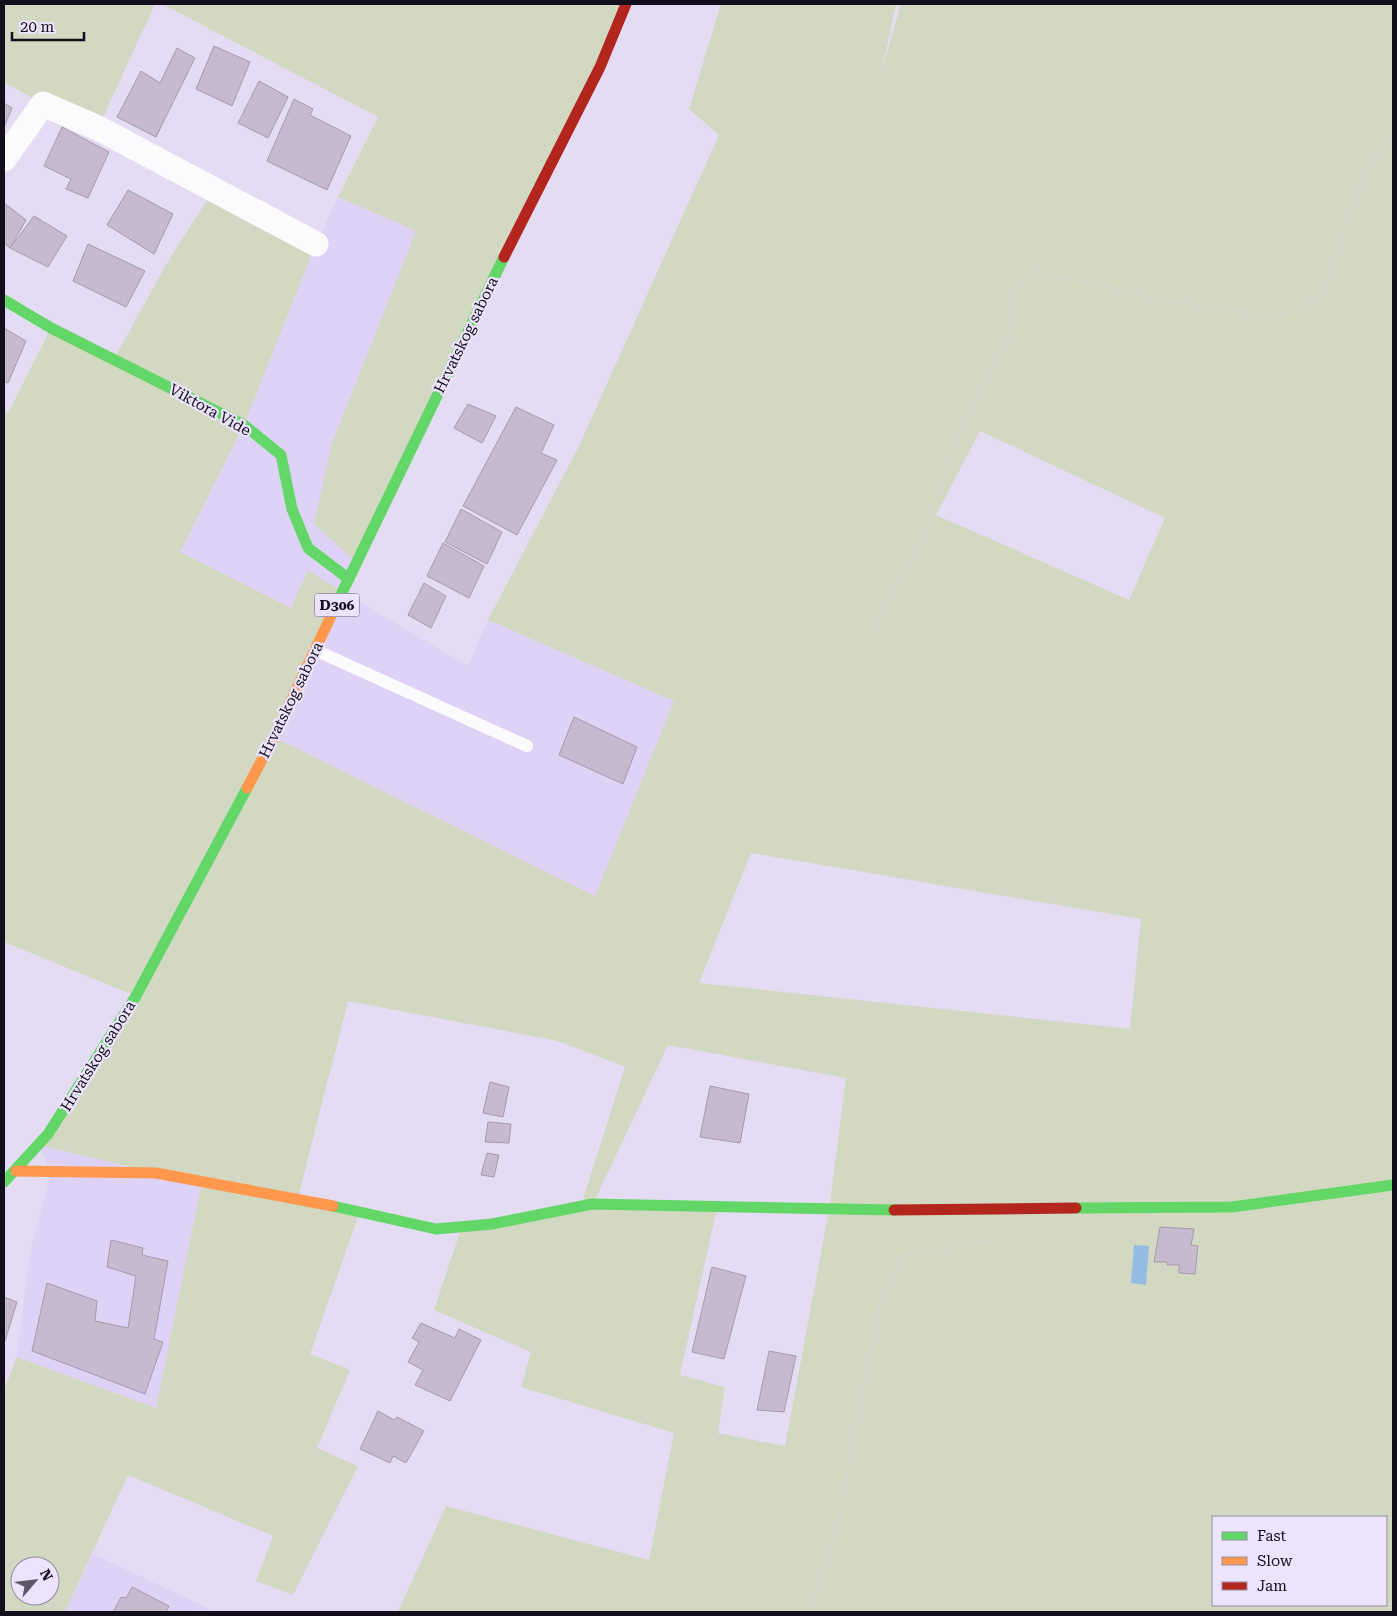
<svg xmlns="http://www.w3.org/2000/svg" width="1397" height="1616" font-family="'Roboto Serif',serif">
	<rect width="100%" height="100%" fill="#e4dcf3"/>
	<!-- built -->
	<g fill="#dfd2f7">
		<path d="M 338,197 L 416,231 L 332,443 L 357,563 L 343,592 L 468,666 L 488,620 L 674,701 L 596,897 L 274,737 L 291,608 L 180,552 L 244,425 L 316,244 Z"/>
		<path d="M 38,1145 L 156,1173 L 202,1180 L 156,1408 L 17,1357 L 30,1253 L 51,1172 Z"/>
		<path d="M 93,1554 L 212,1610 L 65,1612 Z"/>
	</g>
	<!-- green -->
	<g fill="#d2d8c2" fill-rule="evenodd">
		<path d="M 4,4 L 155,4 L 98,128 L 43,104 L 4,82 Z"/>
		<path d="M 162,4 L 626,4 L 357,563 L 314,524 L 332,443 L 416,231 L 338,197 L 378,117 Z"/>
		<path d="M 721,4 L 896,4 L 882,70 L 901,4 L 1393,4 L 1393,1612 L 398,1612 L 446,1506 L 649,1560 L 674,1433 L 521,1387 L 531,1352 L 434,1310 L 462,1226 L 581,1206 L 625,1067 L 558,1041 L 348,1001 L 298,1198 L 360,1211 L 310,1354 L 350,1370 L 317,1448 L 358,1466 L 293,1595 L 256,1581 L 273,1536 L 128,1475 L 65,1612 L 4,1612 L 4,1390 L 17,1357 L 156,1408 L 202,1181 L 156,1173 L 38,1145 L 136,996 L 4,942 L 4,411 L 8,413 L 51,328 L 114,359 L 167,263 L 214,189 L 316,244 L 244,425 L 180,552 L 291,608 L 308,570 L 343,592 L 274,737 L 595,896 L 674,701 L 488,620 L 579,446 L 719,135 L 689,109 ZM 980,431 L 1165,518 L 1129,600 L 936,515 ZM 751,853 L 1141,919 L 1130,1029 L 699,983 ZM 668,1045 L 846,1078 L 829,1210 L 785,1446 L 718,1433 L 725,1387 L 680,1375 L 717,1208 L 593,1204 ZM 1213,1517 L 1386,1517 L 1386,1605 L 1213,1605 ZM 20,1566 L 50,1566 L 50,1596 L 20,1596 Z"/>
	</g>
	<!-- water -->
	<path fill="#94bce2" d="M 1134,1245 L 1149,1246 L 1146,1285 L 1131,1283 Z"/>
	<!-- building -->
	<g fill="#c7bacf" stroke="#a49bac">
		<path d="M 214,46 L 250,62 L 232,106 L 196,89 Z"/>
		<path d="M 177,48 L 195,58 L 156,137 L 117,117 L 141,71 L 160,83 Z"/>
		<path d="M 259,81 L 288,97 L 268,138 L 238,123 Z"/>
		<path d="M 294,99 L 313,109 L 310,115 L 351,136 L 327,190 L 267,161 Z"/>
		<path d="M 4,103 L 12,108 L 4,127 Z"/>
		<path d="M 62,127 L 109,152 L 88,198 L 66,189 L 71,179 L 44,166 Z"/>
		<path d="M 128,190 L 173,214 L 154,254 L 107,225 Z"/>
		<path d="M 4,203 L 26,220 L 10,248 L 4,243 Z"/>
		<path d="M 34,216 L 67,236 L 48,267 L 10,248 Z"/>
		<path d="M 88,244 L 145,271 L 126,307 L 73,281 Z"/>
		<path d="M 4,328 L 26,341 L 8,383 L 4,381 Z"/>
		<path d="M 468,404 L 496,416 L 482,443 L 454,428 Z"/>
		<path d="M 516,407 L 554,425 L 541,453 L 557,460 L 517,535 L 463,506 Z"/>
		<path d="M 461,509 L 502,532 L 487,564 L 445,542 Z"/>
		<path d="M 443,543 L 484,566 L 469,598 L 427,576 Z"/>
		<path d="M 424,583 L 446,596 L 431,628 L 408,615 Z"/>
		<path d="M 574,717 L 637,747 L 623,784 L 559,755 Z"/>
		<path d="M 490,1082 L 509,1087 L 503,1117 L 483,1113 Z"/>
		<path d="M 710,1086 L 749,1094 L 740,1143 L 700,1137 Z"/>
		<path d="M 488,1122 L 511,1124 L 509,1143 L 485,1142 Z"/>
		<path d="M 487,1153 L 499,1155 L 494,1177 L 481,1175 Z"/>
		<path d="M 1160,1227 L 1194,1229 L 1191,1245 L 1198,1246 L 1195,1274 L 1179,1273 L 1179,1265 L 1167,1265 L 1167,1262 L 1154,1262 Z"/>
		<path d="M 111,1240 L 143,1248 L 142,1255 L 168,1261 L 154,1339 L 163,1342 L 145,1394 L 32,1351 L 47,1283 L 97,1301 L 95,1321 L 128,1328 L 136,1276 L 107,1267 Z"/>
		<path d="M 712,1267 L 746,1276 L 724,1359 L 692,1352 Z"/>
		<path d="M 4,1297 L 17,1302 L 5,1341 L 4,1341 Z"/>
		<path d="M 421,1323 L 455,1338 L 459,1329 L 481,1340 L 450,1401 L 415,1385 L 423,1370 L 408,1362 L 419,1342 L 412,1338 Z"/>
		<path d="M 769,1351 L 796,1356 L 784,1412 L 757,1410 Z"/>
		<path d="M 378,1411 L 394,1420 L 397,1417 L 424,1431 L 406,1463 L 393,1456 L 390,1463 L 360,1449 Z"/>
		<path d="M 132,1587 L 169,1606 L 166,1612 L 113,1612 L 121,1597 L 126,1598 Z"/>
	</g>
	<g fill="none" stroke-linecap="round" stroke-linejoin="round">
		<!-- path -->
		<g stroke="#d5d3da" stroke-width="3" stroke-dasharray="1 4" stroke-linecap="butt">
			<path d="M 874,628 L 925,534 L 968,412 L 1009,339 L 1013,289 L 1026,276 L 1038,271 L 1154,298 L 1270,316 L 1296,311 L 1312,302 L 1326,286 L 1343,232 L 1368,167 L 1393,138"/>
			<path d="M 801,1612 L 808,1611 L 832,1548 L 879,1308 L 902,1256 L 991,1241 L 993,1234"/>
		</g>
		<!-- lane -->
		<path stroke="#fbfafd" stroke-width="12" d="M 315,650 L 527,746"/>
		<!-- street -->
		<path stroke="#fbfafd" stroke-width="25" d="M 4,159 L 43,104 L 98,128 L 316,244"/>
		<!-- fast -->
		<g stroke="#63d668" stroke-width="11">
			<path d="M 4,300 L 51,328 L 244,425 L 281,455 L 292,509 L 308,548 L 349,579"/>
			<path d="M 339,599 L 504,257"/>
			<path d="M 4,1182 L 48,1134 L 136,996 L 247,788"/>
			<path d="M 333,1206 L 436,1229 L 492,1224 L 592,1204 L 894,1210"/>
			<path d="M 1076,1208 L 1232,1207 L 1393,1185"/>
		</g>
		<!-- slow -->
		<g stroke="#ff974d" stroke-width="11">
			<path d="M 247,788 L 274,737 L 339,599"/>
			<path d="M 16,1171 L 156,1173 L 333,1206"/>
		</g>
		<!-- jam -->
		<g stroke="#b3261e" stroke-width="11">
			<path d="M 504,257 L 600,67 L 626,4"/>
			<path d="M 894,1210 L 1076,1208"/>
		</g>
	</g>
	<g text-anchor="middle" stroke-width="4.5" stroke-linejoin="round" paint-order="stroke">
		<!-- shield labels -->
		<rect fill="#ece4fc" stroke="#544e5f" stroke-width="1" x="314.5" y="593.5" width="45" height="23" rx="4"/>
		<g font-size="14" font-weight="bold" fill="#130e1c">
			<text x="337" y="610">D306</text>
		</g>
		<!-- street labels -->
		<g font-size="15" fill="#130e1c" stroke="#ece4fc">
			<text transform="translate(466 335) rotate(-64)" y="5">Hrvatskog sabora</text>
			<text transform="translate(210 410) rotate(29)" y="5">Viktora Vide</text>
			<text transform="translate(291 700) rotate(-64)" y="5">Hrvatskog sabora</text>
			<text transform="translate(98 1056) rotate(-58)" y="5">Hrvatskog sabora</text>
		</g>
	</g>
	<!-- border -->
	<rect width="1397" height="1616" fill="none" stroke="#130e1c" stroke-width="10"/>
	<!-- legend -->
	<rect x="1212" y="1516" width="175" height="90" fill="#ece4fc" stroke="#958ea2"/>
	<rect x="1222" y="1532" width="25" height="8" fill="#63d668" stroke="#958ea2"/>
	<text x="1257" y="1541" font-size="15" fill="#130e1c">Fast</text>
	<rect x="1222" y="1557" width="25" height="8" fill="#ff974d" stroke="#958ea2"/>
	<text x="1257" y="1566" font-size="15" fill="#130e1c">Slow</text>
	<rect x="1222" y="1582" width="25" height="8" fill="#b3261e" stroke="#958ea2"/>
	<text x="1257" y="1591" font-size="15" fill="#130e1c">Jam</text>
	<!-- north arrow -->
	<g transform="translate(35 1581) rotate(62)"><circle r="24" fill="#ece4fc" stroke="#958ea2"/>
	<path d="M0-4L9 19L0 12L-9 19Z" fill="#5c5667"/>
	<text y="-8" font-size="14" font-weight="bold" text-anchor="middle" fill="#130e1c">N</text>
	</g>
	<!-- scale -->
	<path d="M12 32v8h72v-8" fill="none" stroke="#130e1c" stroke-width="2.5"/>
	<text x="20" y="32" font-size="15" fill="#130e1c" stroke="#ece4fc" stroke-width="4" paint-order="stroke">20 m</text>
</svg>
